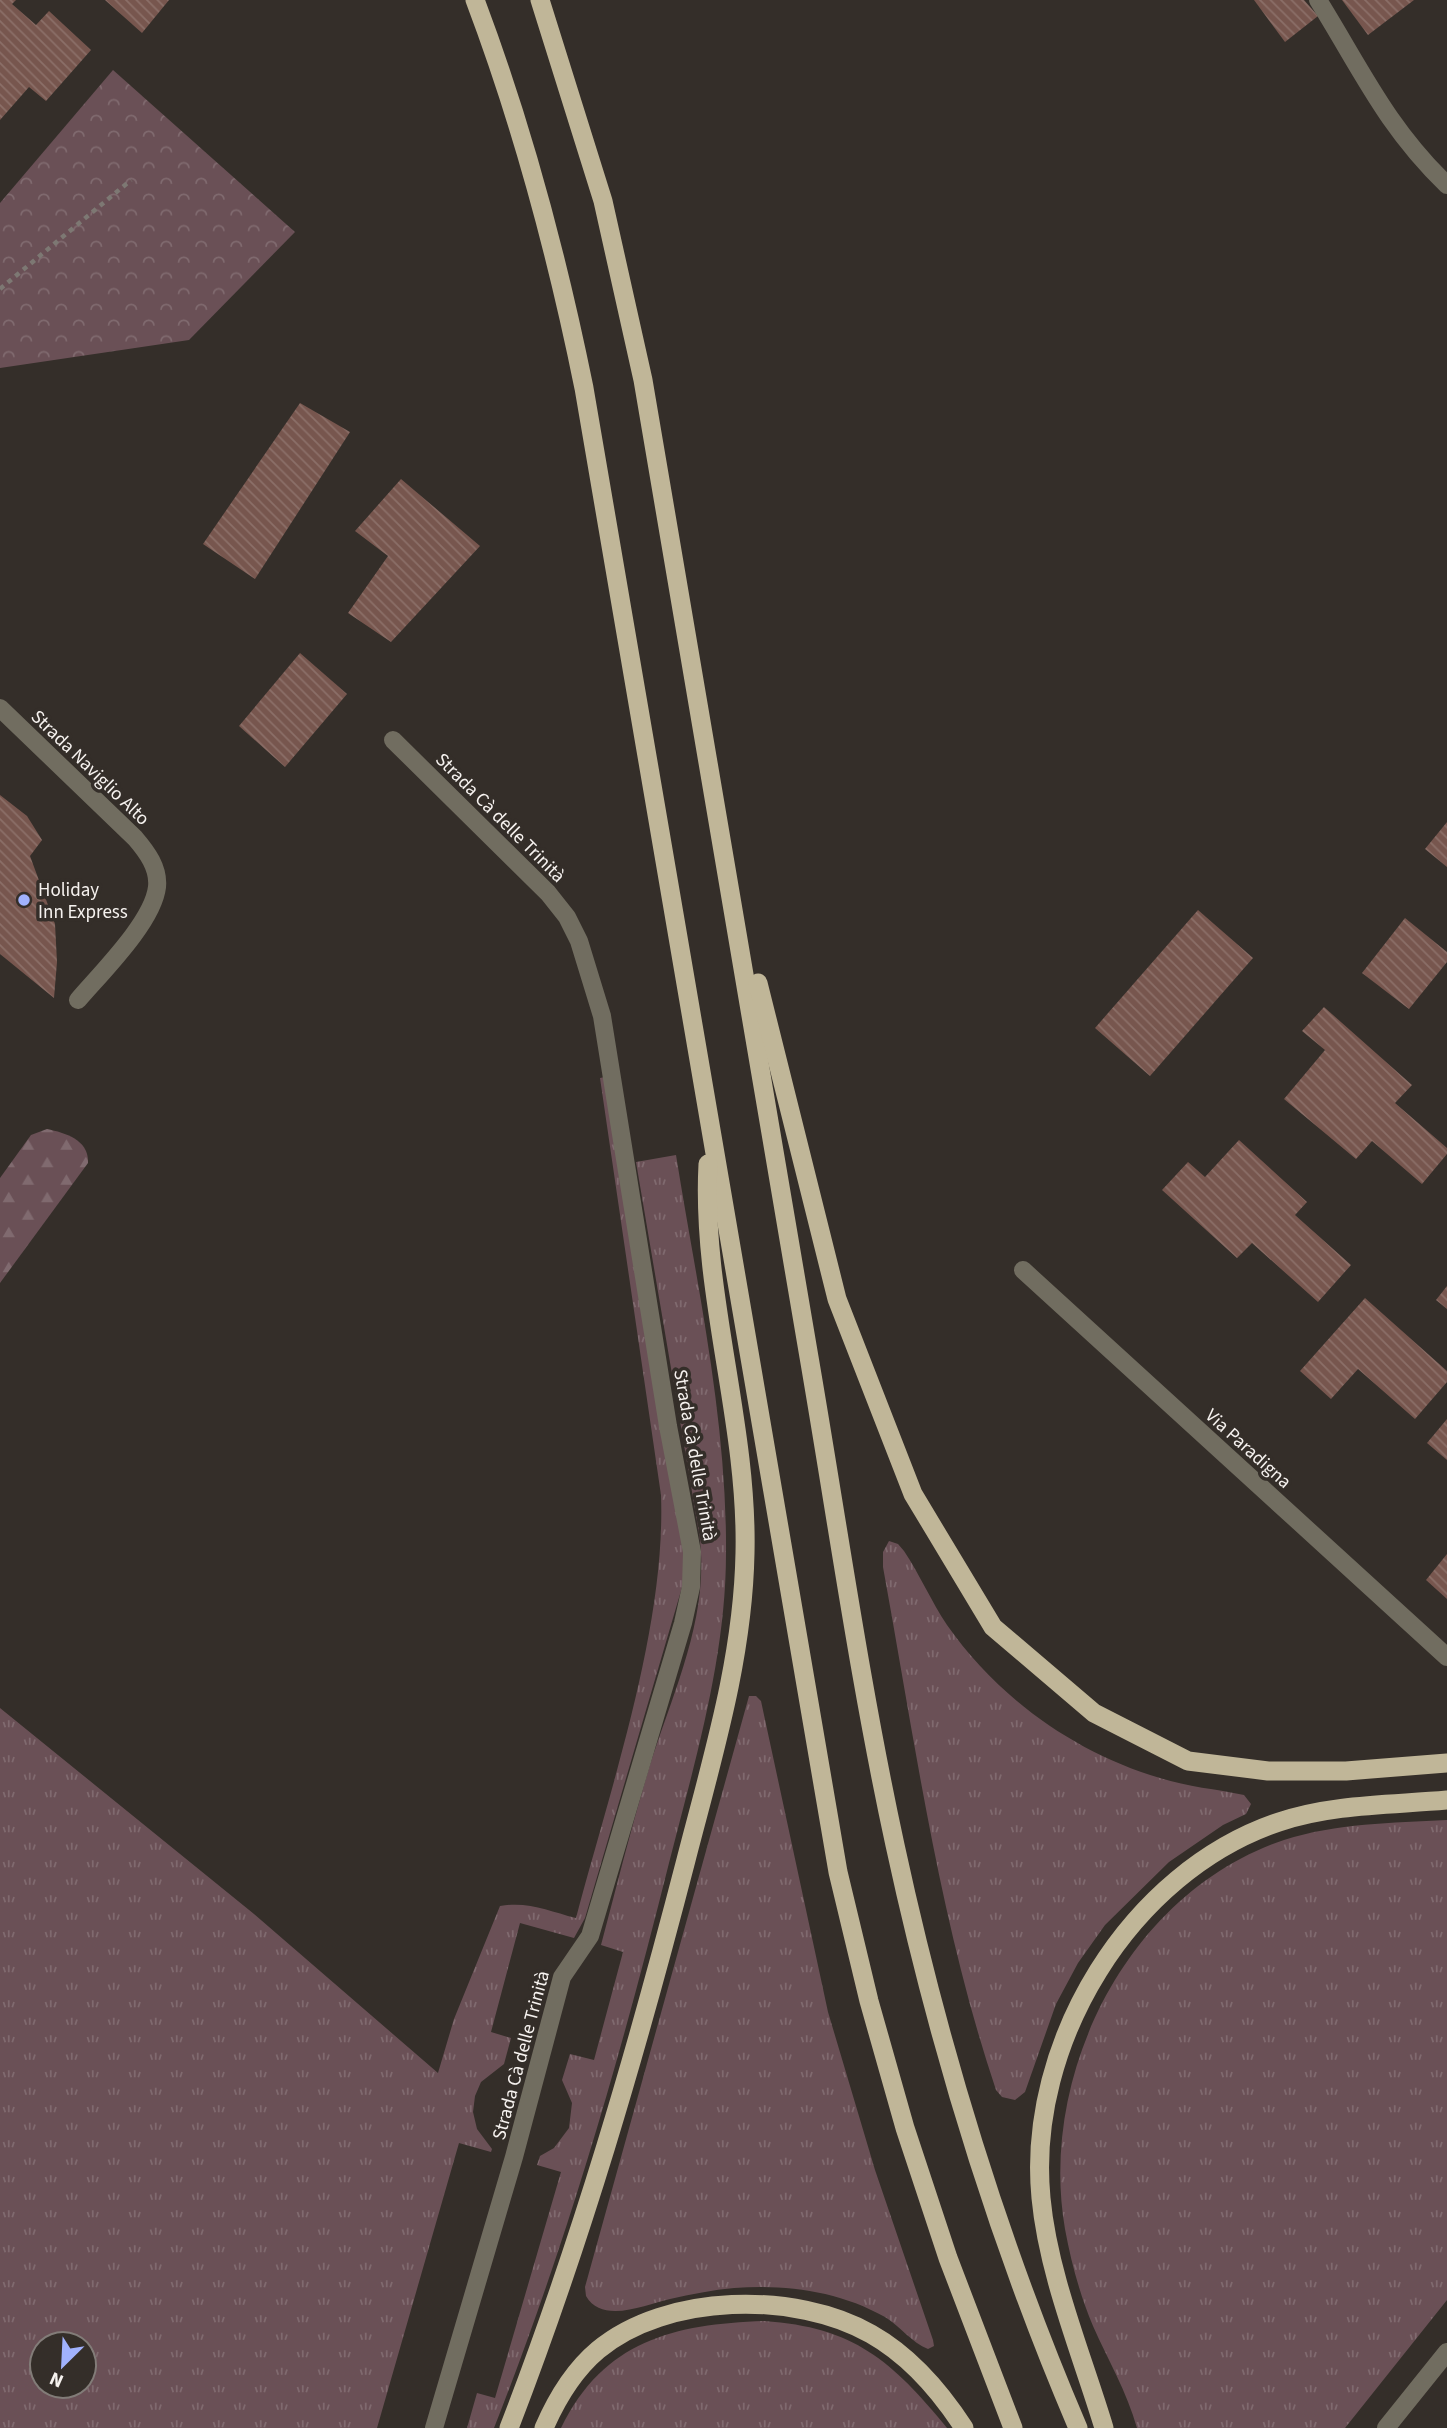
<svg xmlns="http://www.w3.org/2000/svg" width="1447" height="2428" font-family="'Source Sans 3',sans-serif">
	<defs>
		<pattern id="grass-tufts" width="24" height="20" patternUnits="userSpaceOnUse" patternTransform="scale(1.75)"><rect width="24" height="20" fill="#6a5056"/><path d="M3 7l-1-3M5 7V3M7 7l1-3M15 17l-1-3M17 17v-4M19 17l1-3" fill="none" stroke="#806a6f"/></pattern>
		<pattern id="forest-firs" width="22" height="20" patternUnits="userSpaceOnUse" patternTransform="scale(1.75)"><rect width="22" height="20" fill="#6a5056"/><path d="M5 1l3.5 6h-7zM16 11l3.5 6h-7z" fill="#806a6f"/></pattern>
		<pattern id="park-crowns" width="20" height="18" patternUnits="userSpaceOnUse" patternTransform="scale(1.75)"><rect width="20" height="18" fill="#6a5056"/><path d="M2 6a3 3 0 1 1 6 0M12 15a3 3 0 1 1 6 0" fill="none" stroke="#806a6f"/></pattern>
		<pattern id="building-back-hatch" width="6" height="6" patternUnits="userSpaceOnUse" patternTransform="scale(1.75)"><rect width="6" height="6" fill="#77564e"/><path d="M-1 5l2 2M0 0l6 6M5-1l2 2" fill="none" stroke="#8b6f68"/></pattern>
	</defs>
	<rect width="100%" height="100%" fill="#342e29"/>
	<!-- grass -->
	<g fill="url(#grass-tufts)" fill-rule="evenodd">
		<path d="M 605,1077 L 685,1547 L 683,1584 L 585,1918 L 574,1938 L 520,1923 L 491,2032 L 511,2038 L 504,2064 L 481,2082 L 475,2096 L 473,2112 L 477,2129 L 492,2149 L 491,2152 L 459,2143 L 377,2428 L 0,2428 L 0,1708 L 254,1914 L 438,2073 L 454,2019 L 500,1906 C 528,1901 549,1911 576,1918 C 610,1789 666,1628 661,1495 L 600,1078 ZM 42,2344 L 84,2344 L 84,2386 L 42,2386 Z"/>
		<path d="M 676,1155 C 697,1286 727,1419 726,1553 C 726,1658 695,1761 669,1863 C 621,2055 567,2243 494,2428 L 467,2428 L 477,2393 L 495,2398 L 561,2172 L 537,2165 L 540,2156 L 554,2148 L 569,2128 L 572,2103 L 562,2080 L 570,2054 L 594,2060 L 623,1952 L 601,1945 C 617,1885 632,1824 650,1765 C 674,1689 711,1614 699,1533 L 636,1162 Z"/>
		<path d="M 889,1541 L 898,1544 L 904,1551 C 920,1575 931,1601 947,1625 C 998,1698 1075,1753 1160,1778 C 1188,1787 1216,1789 1244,1795 L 1251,1804 L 1246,1814 L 1223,1825 L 1169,1862 L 1105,1925 L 1078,1963 L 1056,2004 L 1025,2092 L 1015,2100 L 1002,2097 L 996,2090 C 939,1920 915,1742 883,1567 L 883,1552 Z"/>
		<path d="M 749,1696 L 756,1696 L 761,1701 L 828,2012 L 875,2170 L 933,2340 L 934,2346 L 928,2349 C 912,2343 900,2326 885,2317 C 839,2291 786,2284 734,2288 C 713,2290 691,2294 670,2299 C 646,2304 603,2325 586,2296 L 585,2287 Z"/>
		<path d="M 1447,1820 L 1447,2300 L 1345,2428 L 1137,2428 C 1127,2392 1108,2360 1093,2326 C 1080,2295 1071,2262 1065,2229 C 1038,2073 1129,1892 1284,1840 C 1337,1823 1392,1823 1447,1820 Z"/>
		<path d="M 764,2321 C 854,2327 892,2361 947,2428 L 561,2428 C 603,2341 674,2324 764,2321 Z"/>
	</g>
	<!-- forest -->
	<path fill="url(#forest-firs)" d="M 47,1129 C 66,1133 89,1140 88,1163 L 0,1283 L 0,1178 L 31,1135 Z"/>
	<!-- park -->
	<path fill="url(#park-crowns)" d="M 113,70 L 295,232 L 189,340 L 0,368 L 0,203 Z"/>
	<!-- building -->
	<g fill="url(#building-back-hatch)">
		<path d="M 0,0 L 16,0 L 12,4 L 36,25 L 49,11 L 91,50 L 46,101 L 29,87 L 0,120 Z"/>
		<path d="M 105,0 L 169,0 L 142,33 Z"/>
		<path d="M 1254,0 L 1304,0 L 1318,16 L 1285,42 Z"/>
		<path d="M 1342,0 L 1414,0 L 1368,35 Z"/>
		<path d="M 300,403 L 350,432 L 255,579 L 203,544 Z"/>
		<path d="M 401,479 L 480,546 L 391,642 L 348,613 L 388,556 L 355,531 Z"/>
		<path d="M 300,653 L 347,694 L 285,767 L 239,726 Z"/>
		<path d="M 0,795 L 27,816 L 42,840 L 30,856 L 55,924 L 57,962 L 54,998 L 0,954 Z"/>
		<path d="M 1447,822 L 1447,867 L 1425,849 Z"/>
		<path d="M 1198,910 L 1253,958 L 1150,1076 L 1095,1028 Z"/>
		<path d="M 1405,918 L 1447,952 L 1447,962 L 1409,1009 L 1362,973 Z"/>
		<path d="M 1324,1007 L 1412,1085 L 1395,1103 L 1447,1148 L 1447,1154 L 1422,1184 L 1372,1141 L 1356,1159 L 1284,1099 L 1325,1050 L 1302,1031 Z"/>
		<path d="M 1239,1140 L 1307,1202 L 1295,1215 L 1351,1265 L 1318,1302 L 1252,1243 L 1237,1258 L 1162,1190 L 1188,1162 L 1205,1177 Z"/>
		<path d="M 1447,1286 L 1447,1309 L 1436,1300 Z"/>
		<path d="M 1365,1298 L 1447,1371 L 1447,1382 L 1415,1419 L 1358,1369 L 1331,1399 L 1300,1371 Z"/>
		<path d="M 1447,1419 L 1447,1460 L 1427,1443 Z"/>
		<path d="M 1447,1554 L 1447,1599 L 1426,1580 Z"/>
	</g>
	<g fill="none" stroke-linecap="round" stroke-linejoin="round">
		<!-- path -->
		<path stroke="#7d7873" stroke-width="4.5" stroke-dasharray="5 5" stroke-linecap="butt" d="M 0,289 L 131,180"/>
		<!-- minor -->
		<g stroke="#716d60" stroke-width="18">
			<path d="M 1318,0 C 1361,69 1386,126 1447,185"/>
			<path d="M 0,708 L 135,838 C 147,852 159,868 157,887 C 153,922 101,973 78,1000"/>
			<path d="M 393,740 L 548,893 L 567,917 L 579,941 L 602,1016 L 668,1426 L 692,1552 L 691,1587 L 683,1623 L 590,1936 L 562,1977 L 514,2157 L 434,2428"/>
			<path d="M 1023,1270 L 1447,1657"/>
		</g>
		<!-- tertiary -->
		<path stroke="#716d60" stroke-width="18" d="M 1386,2428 L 1447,2352"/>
		<!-- trunk -->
		<g stroke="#c0b698" stroke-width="19">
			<path d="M 475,0 C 523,127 557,255 584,388 L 838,1872 L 869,2001 L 905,2128 L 948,2258 L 1013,2428"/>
			<path d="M 540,0 L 603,201 L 643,380 C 699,705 754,1031 809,1357 C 837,1520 860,1684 895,1845 C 938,2044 998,2241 1078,2428"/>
			<path d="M 758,983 L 837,1299 L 913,1494 L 993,1627 L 1094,1713 L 1188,1761 L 1268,1771 L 1346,1771 L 1447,1763"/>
			<path d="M 509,2428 C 581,2242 636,2053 686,1860 C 712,1759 743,1659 745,1553 C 748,1422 701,1294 708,1164"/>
			<path d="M 544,2428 C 557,2398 573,2371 598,2350 C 666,2293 796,2291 871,2334 C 910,2356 940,2391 964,2428"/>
			<path d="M 1104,2428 C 1082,2355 1048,2274 1041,2198 C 1026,2043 1130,1872 1279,1822 C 1332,1804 1391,1805 1447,1800"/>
		</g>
	</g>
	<!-- markers -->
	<circle fill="#a1b2fd" stroke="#342e29" stroke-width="2.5" cx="24" cy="900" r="7"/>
	<g text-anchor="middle" stroke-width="7" stroke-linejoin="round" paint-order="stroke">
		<!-- street labels -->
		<g font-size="19" fill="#f6f2ef" stroke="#342e29">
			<text transform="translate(91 767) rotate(44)" y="7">Strada Naviglio Alto</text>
			<text transform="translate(501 817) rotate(45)" y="7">Strada Cà delle Trinità</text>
			<text transform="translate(1249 1448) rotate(42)" y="7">Via Paradigna</text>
			<text transform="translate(696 1455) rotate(80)" y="7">Strada Cà delle Trinità</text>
			<text transform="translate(520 2055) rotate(-75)" y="7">Strada Cà delle Trinità</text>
		</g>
		<!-- poi labels -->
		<g font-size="19" fill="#f6f2ef" stroke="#342e29" text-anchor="start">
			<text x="38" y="896">Holiday<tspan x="38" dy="22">Inn Express</tspan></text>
		</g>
	</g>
	<!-- north arrow -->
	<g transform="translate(63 2365) rotate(204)"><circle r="33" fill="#342e29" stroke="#827c78" stroke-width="2"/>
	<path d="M0-5L12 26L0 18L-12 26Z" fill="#a1b2fd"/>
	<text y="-10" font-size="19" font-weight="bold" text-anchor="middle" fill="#f6f2ef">N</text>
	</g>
</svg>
